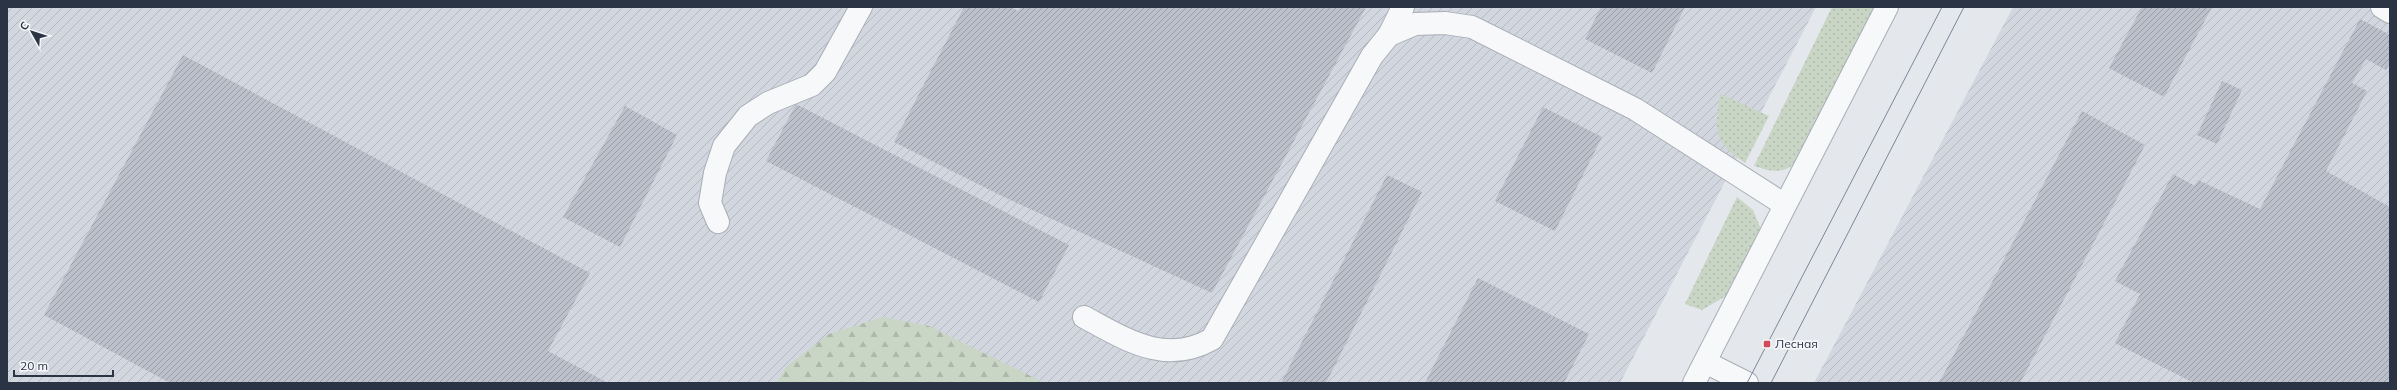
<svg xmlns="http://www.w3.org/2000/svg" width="2397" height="390" font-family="Mulish,sans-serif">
	<defs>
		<pattern id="industrial-furrows" width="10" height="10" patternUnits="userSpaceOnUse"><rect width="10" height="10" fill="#d2d6de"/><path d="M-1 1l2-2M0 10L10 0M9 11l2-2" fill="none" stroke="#b4b8c0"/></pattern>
		<pattern id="grass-dots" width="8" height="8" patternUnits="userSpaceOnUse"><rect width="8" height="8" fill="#c9d6c5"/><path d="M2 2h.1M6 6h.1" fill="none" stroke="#adb8ab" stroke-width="1.8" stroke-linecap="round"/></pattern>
		<pattern id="forest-firs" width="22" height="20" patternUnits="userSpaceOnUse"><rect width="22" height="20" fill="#c9d6c5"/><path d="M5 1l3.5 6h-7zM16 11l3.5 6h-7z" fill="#adb8ab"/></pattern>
		<pattern id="building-hatch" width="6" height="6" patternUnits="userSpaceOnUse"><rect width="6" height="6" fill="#bbc0ca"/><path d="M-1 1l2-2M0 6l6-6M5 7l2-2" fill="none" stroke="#989da6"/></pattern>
	</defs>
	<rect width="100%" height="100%" fill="#e4e7ec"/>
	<!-- industrial -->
	<g fill="url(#industrial-furrows)">
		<path d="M 7,7 L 1816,7 L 1620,383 L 7,383 Z"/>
		<path d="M 2013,7 L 2390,7 L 2390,383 L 1814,383 Z"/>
	</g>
	<!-- grass -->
	<g fill="url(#grass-dots)">
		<path d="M 1832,7 L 1880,7 L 1806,153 C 1787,172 1781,175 1754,166 Z"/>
		<path d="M 1720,94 L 1769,116 L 1745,163 C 1713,141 1715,130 1720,94 Z"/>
		<path d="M 1737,197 L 1753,210 L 1760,227 L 1757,247 L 1731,293 L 1702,310 L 1685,304 Z"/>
	</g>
	<!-- forest -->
	<path fill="url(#forest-firs)" d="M 883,317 L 929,326 L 1045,383 L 777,383 L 786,367 L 829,334 Z"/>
	<!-- building -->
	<g fill="url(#building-hatch)">
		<path d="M 964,7 L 1011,7 L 1018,11 L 1021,7 L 1366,7 L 1212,293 L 1004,197 L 894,142 Z"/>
		<path d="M 1601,7 L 1685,7 L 1652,73 L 1585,39 Z"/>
		<path d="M 2142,7 L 2212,7 L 2164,97 L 2109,68 Z"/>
		<path d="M 2360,19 L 2390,35 L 2390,63 L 2386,70 L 2366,59 L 2352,83 L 2367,91 L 2326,171 L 2390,207 L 2390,383 L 2194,383 L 2115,343 L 2140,294 L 2115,281 L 2173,174 L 2195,186 L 2198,180 L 2260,209 Z"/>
		<path d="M 183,55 L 590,273 L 548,351 L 608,383 L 170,383 L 44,315 Z"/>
		<path d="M 2222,81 L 2242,90 L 2217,144 L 2197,135 Z"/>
		<path d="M 796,104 L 1069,245 L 1039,302 L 766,161 Z"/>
		<path d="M 625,106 L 677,135 L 620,247 L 563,217 Z"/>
		<path d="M 1543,107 L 1602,137 L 1555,231 L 1495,201 Z"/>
		<path d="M 2082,111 L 2145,145 L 2020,383 L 1939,383 Z"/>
		<path d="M 1387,175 L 1422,192 L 1326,383 L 1281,383 Z"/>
		<path d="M 1478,278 L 1589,334 L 1564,383 L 1425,383 Z"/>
	</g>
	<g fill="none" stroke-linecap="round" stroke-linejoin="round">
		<defs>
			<g id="minor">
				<path d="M 2382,7 L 2390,12"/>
				<path d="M 1389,35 L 1403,7"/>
				<path d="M 718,222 L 710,203 L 715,173 L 724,146 L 748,116 L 768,103 L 812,85 L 825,72 L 861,7"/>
				<path d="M 1084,317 C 1125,339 1165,366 1212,339 L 1372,56 L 1389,35 L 1415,24 L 1445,23 L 1472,27 L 1635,109 L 1785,205"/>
				<path d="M 1705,362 L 1747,383"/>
				<path d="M 1694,383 L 1887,7"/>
			</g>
		</defs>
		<!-- minor casing -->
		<use href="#minor" stroke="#a9aeb7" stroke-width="24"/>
		<!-- minor -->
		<use href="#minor" stroke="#f7f8fa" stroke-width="22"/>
		<!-- tram -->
		<g stroke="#7d8696" stroke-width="1">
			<path d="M 1747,383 L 1942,7"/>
			<path d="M 1771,383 L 1964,7"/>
		</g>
	</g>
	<!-- markers -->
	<rect fill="#d1495b" stroke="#f4f6f9" stroke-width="1.5" x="1763" y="340" width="8" height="8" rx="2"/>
	<g text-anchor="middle" stroke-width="3.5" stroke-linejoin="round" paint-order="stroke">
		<!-- poi labels -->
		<g font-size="12" fill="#2b3445" stroke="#f4f6f9" text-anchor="start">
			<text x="1775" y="348">Лесная</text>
		</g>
	</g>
	<!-- border -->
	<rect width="2397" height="390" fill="none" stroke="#2b3445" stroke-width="16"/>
	<!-- north arrow -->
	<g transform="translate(32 32) rotate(309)" stroke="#f4f6f9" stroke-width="3" paint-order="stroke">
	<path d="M0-3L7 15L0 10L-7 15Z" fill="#2b3445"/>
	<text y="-6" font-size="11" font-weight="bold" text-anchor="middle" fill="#2b3445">С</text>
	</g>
	<!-- scale -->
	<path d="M14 370v6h99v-6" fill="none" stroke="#2b3445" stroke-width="2"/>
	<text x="20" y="370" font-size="12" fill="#2b3445" stroke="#f4f6f9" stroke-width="3" paint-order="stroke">20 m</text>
</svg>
